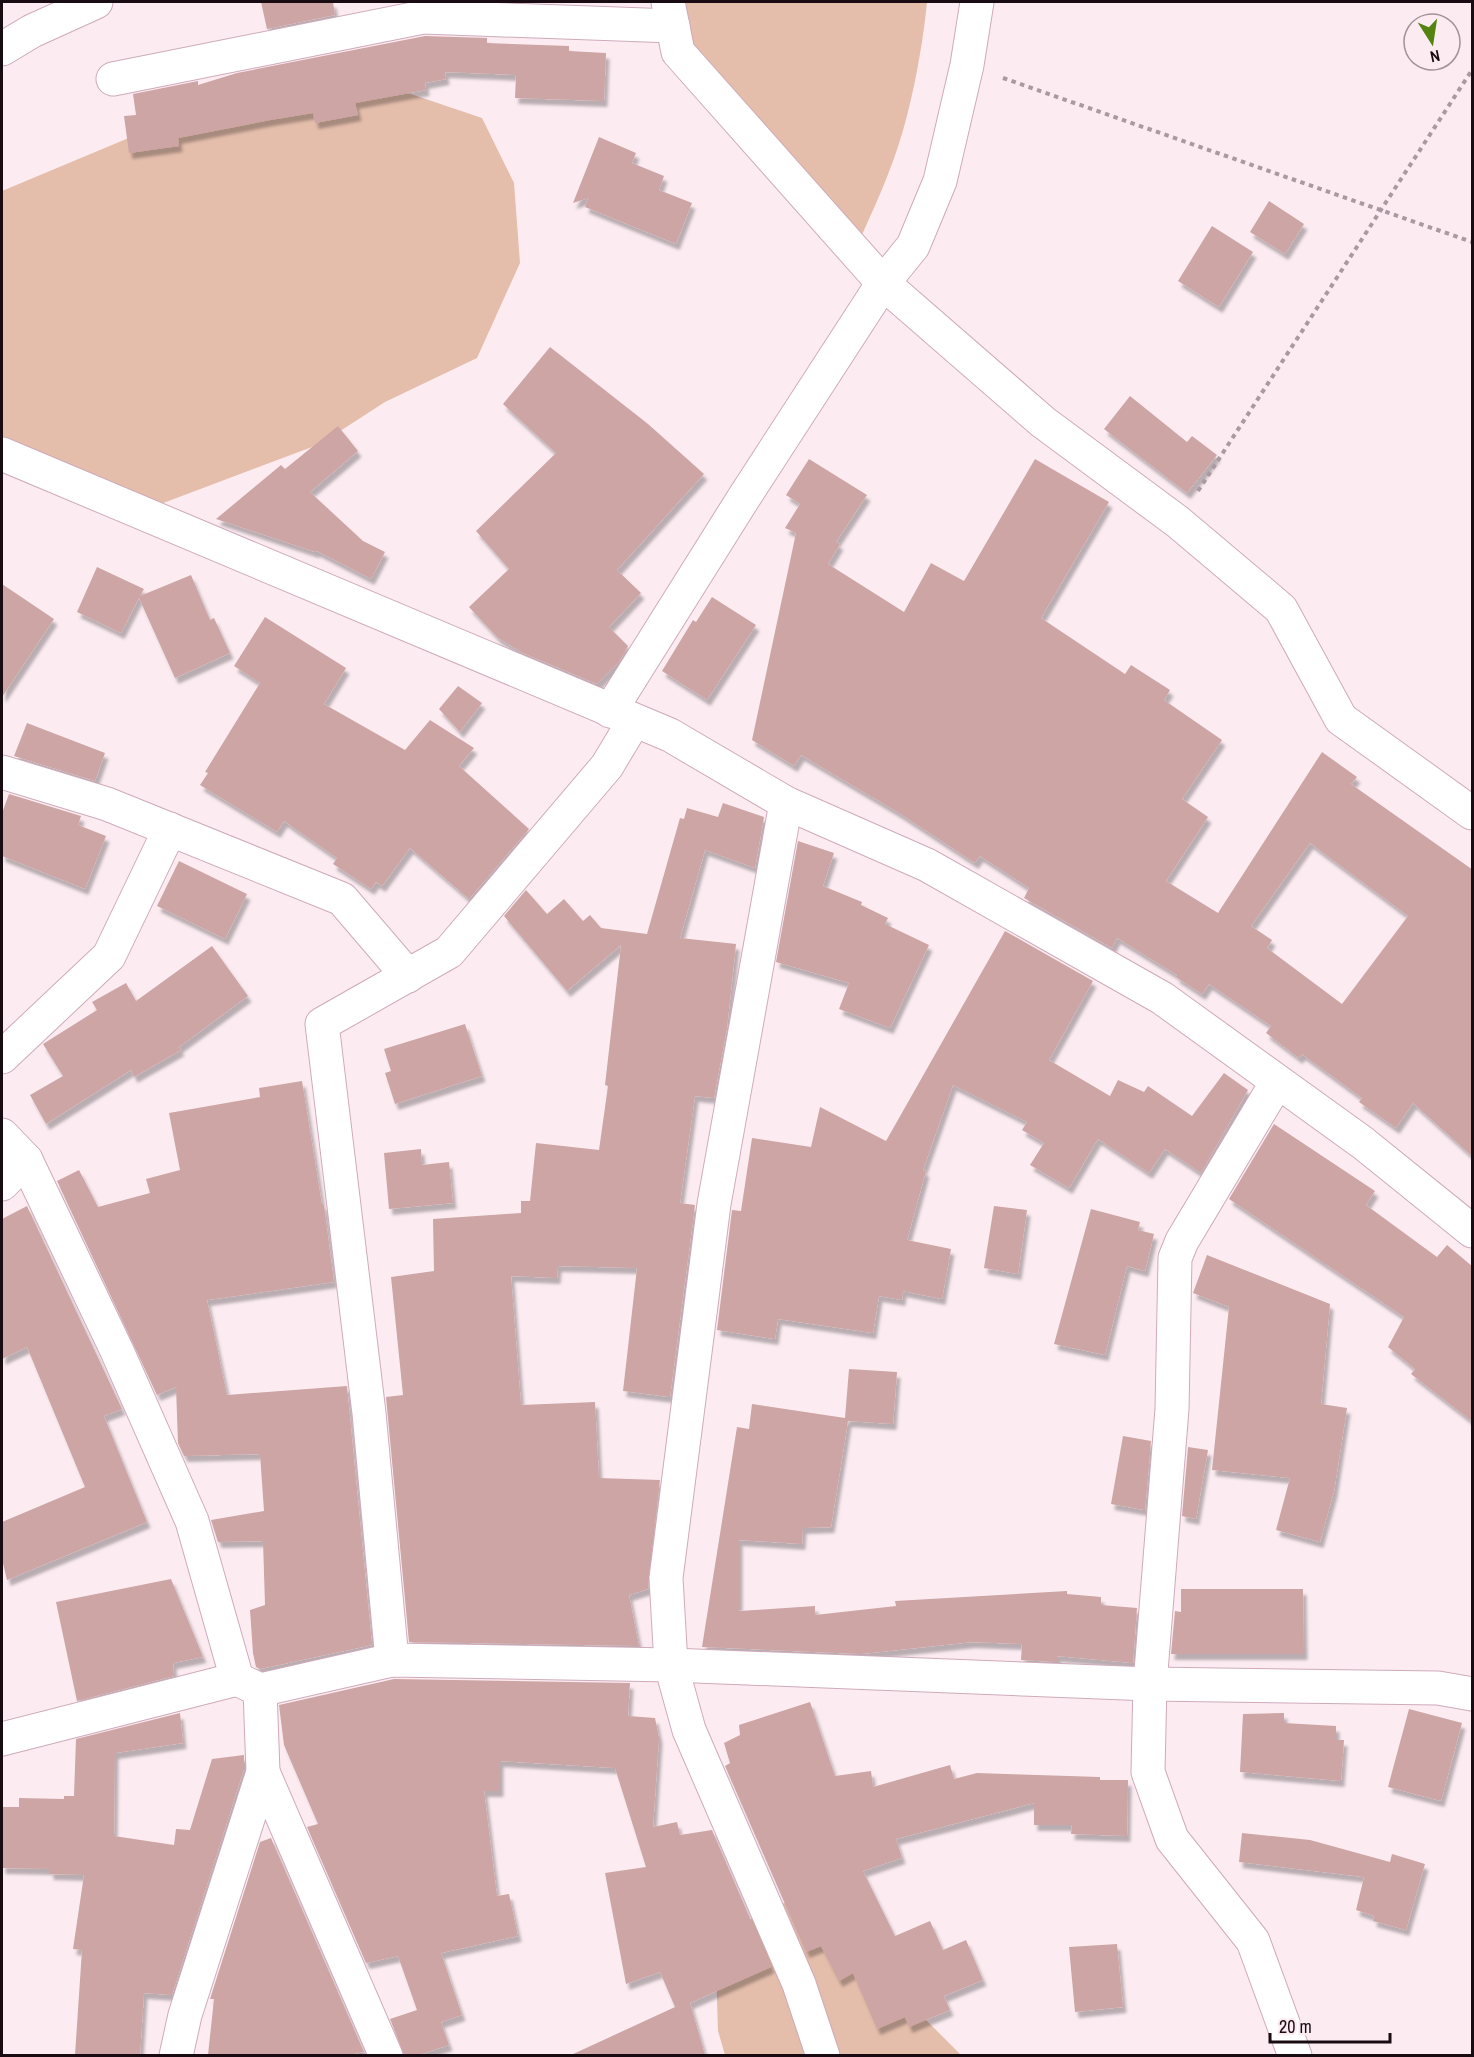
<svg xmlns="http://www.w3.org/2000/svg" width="1474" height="2057" font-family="'Archivo Narrow',sans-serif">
	<defs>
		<filter id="shadow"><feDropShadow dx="3.5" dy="6" stdDeviation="1.5" flood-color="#0004"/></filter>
	</defs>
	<rect width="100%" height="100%" fill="#fcecf2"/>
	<!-- green -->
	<g fill="#e4bdab">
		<path d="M 685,2 L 927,2 C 922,53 909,122 890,169 C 881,194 869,218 859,242 L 691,42 Z"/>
		<path d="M 399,90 L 482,118 L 514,183 L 520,263 L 477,358 L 385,402 L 320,444 L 150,508 L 2,437 L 2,191 L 131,137 Z"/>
		<path d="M 801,1895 L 961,2055 L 725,2055 L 718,2031 L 715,1937 Z"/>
	</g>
	<!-- building -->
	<g fill="#cda5a5" fill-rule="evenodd" filter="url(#shadow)">
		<path d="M 261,2 L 333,2 L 335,15 L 267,29 Z"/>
		<path d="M 425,36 L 487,38 L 487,43 L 569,46 L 569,51 L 606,53 L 604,101 L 515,98 L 516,75 L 445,72 L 446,79 L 425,83 L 426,90 L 355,103 L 358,115 L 315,123 L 313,113 L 270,120 L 178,138 L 179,146 L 129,153 L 124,116 L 136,115 L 133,94 L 198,81 L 198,85 L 237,73 Z"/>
		<path d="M 599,137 L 636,153 L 632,163 L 664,176 L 659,190 L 692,203 L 676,244 L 585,207 L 588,198 L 573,203 Z"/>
		<path d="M 1269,201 L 1304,224 L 1285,254 L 1250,232 Z"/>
		<path d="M 1212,226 L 1253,252 L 1219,307 L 1178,281 Z"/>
		<path d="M 550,347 L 648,424 L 704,474 L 617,570 L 641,593 L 609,627 L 628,646 L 619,662 L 597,684 L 523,653 L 498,638 L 469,607 L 509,569 L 476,531 L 556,453 L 503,404 Z"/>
		<path d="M 1130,396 L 1187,442 L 1192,436 L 1217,455 L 1187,493 L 1104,429 Z"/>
		<path d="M 338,426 L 358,451 L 310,492 L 363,541 L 385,552 L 371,579 L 317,551 L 315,552 L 216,519 L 281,465 L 285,469 Z"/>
		<path d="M 809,459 L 867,495 L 836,542 L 840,544 L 828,564 L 904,612 L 931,563 L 964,581 L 1035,459 L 1109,502 L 1041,618 L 1125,674 L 1131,665 L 1170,690 L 1164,700 L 1222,740 L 1182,799 L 1208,817 L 1166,881 L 1218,913 L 1322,752 L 1357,777 L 1351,784 L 1473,870 L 1473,1157 L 1413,1103 L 1396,1128 L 1359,1102 L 1362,1098 L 1302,1054 L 1299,1058 L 1266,1033 L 1271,1026 L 1209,984 L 1202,994 L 1176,977 L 1177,975 L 1117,938 L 1112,948 L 1024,898 L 1029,888 L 980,856 L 975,863 L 899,813 L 801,755 L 794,766 L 752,740 L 796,533 L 785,528 L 800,504 L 786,495 ZM 1310,843 L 1408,916 L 1342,1004 L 1267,948 L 1272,940 L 1251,926 Z"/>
		<path d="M 97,567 L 144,589 L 140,596 L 191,575 L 210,620 L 214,618 L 230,653 L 175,678 L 139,598 L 121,633 L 77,612 Z"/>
		<path d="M 2,584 L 54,619 L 2,697 Z"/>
		<path d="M 712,597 L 756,625 L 707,700 L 662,671 L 693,620 L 696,622 Z"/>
		<path d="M 265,617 L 346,668 L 324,704 L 405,750 L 430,720 L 474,748 L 459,766 L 529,829 L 469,899 L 410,848 L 382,886 L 376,882 L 371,889 L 333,864 L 337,858 L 284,821 L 277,832 L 200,785 L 208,773 L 205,772 L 260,683 L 234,666 Z"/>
		<path d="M 458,686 L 482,703 L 460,732 L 439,709 Z"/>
		<path d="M 27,723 L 105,753 L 95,781 L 14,756 Z"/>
		<path d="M 9,794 L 81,816 L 78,825 L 106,836 L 85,889 L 2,856 L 2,813 Z"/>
		<path d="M 723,803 L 764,817 L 755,868 L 705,850 L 680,938 L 736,944 L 727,1028 L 714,1098 L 695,1096 L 680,1203 L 695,1205 L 670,1397 L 623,1391 L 637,1268 L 558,1266 L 557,1278 L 511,1276 L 521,1405 L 595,1402 L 599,1478 L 660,1480 L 648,1589 L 629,1595 L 639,1646 L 409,1642 L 386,1397 L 403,1395 L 391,1277 L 434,1271 L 433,1219 L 521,1213 L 521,1201 L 530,1201 L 536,1143 L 599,1150 L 608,1086 L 605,1085 L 621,945 L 567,991 L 504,916 L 526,890 L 547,914 L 564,899 L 583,921 L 590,915 L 601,928 L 647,934 L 680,818 L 684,819 L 687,808 L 718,817 Z"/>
		<path d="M 798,841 L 834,853 L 823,886 L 862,902 L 861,905 L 888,918 L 885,924 L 929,945 L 890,1028 L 839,1009 L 849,983 L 776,962 Z"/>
		<path d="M 179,861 L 247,894 L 225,939 L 157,906 Z"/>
		<path d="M 1005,931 L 1093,981 L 1049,1060 L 1110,1096 L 1118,1080 L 1144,1092 L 1148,1086 L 1192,1116 L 1224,1073 L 1248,1090 L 1201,1173 L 1165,1149 L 1149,1173 L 1098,1139 L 1069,1188 L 1030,1165 L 1044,1143 L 1022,1130 L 1027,1122 L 953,1085 L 923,1170 L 926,1171 L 907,1240 L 951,1249 L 942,1299 L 903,1291 L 902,1300 L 879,1296 L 873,1333 L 778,1319 L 775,1339 L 717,1330 L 732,1210 L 741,1211 L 752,1138 L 811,1147 L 820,1107 L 886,1141 Z"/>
		<path d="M 212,946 L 248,996 L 179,1047 L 181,1050 L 134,1077 L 131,1070 L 46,1124 L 30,1095 L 63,1076 L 43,1044 L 97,1010 L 92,1002 L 126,983 L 136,1001 Z"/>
		<path d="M 465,1024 L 482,1076 L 395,1104 L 385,1073 L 391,1071 L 384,1049 Z"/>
		<path d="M 302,1081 L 322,1205 L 324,1205 L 334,1282 L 207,1300 L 227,1395 L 347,1386 L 372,1645 L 260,1669 L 256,1667 L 253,1653 L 250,1610 L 265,1605 L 263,1541 L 218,1542 L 211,1520 L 264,1511 L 260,1454 L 184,1456 L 178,1443 L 176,1387 L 157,1395 L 57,1181 L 79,1170 L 98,1207 L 150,1193 L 146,1179 L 180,1170 L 169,1113 L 260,1097 L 259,1088 Z"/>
		<path d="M 1274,1124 L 1375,1191 L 1366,1205 L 1437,1257 L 1447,1245 L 1473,1267 L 1473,1422 L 1411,1374 L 1415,1369 L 1388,1347 L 1404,1317 L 1229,1199 Z"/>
		<path d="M 421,1149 L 422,1165 L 449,1162 L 453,1203 L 389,1209 L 384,1153 Z"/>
		<path d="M 27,1206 L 122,1409 L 104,1416 L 147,1522 L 7,1580 L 2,1559 L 2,1522 L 85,1487 L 27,1347 L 2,1359 L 2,1219 Z"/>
		<path d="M 994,1206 L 1027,1210 L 1018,1274 L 984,1268 Z"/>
		<path d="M 1091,1209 L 1140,1222 L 1138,1230 L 1154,1234 L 1145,1271 L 1127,1266 L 1105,1355 L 1054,1344 Z"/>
		<path d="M 1207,1255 L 1330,1304 L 1321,1404 L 1347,1408 L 1334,1491 L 1320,1542 L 1276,1530 L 1290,1478 L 1212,1470 L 1229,1307 L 1193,1293 Z"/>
		<path d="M 849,1369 L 897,1372 L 893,1424 L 848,1421 L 831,1527 L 803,1528 L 802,1544 L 739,1540 L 739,1611 L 815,1606 L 815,1615 L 896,1606 L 895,1601 L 1067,1591 L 1067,1594 L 1101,1597 L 1101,1605 L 1137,1608 L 1133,1663 L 1057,1656 L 1057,1662 L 1021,1660 L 1022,1644 L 972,1642 L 861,1654 L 702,1647 L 737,1427 L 749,1429 L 752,1404 L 845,1418 Z"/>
		<path d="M 1123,1436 L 1151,1441 L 1145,1510 L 1111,1504 Z"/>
		<path d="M 1188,1447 L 1208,1450 L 1196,1519 L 1182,1516 Z"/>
		<path d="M 171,1579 L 203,1657 L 173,1663 L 174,1676 L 77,1701 L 56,1602 Z"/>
		<path d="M 1181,1589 L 1303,1589 L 1304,1654 L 1171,1654 L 1175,1611 L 1181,1612 Z"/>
		<path d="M 394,1679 L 630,1683 L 628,1716 L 655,1718 L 659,1738 L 653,1827 L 677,1822 L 680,1835 L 712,1830 L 771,1967 L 690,2003 L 705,2055 L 571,2055 L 675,2007 L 660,1972 L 626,1984 L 605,1873 L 646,1867 L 615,1768 L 500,1761 L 500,1791 L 484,1791 L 497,1896 L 509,1894 L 518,1936 L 441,1953 L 462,2015 L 441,2022 L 449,2045 L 419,2055 L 404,2055 L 390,2019 L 417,2010 L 398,1956 L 366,1963 L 307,1827 L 318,1824 L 284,1745 L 279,1705 Z"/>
		<path d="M 810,1702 L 835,1776 L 871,1771 L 873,1787 L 950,1765 L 954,1779 L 977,1773 L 1100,1777 L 1100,1780 L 1128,1780 L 1127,1836 L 1071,1834 L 1072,1825 L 1034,1825 L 1034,1803 L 896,1839 L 902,1858 L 863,1871 L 895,1936 L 930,1921 L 943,1950 L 966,1940 L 983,1980 L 944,1996 L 950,2010 L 909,2027 L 905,2017 L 877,2029 L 853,1973 L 839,1981 L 821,1946 L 806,1952 L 725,1766 L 730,1763 L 724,1743 L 740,1735 L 739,1725 Z"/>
		<path d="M 1409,1709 L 1462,1723 L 1441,1801 L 1388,1787 Z"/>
		<path d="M 180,1713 L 183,1743 L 115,1753 L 114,1836 L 174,1845 L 176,1829 L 190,1830 L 212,1759 L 244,1755 L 244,1769 L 172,1995 L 144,1993 L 140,2055 L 75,2055 L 82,1950 L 73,1949 L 84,1875 L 50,1874 L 50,1869 L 2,1868 L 2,1807 L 19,1807 L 19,1798 L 64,1799 L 64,1796 L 74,1796 L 76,1739 Z"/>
		<path d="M 1284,1713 L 1284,1723 L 1336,1726 L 1336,1740 L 1344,1740 L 1341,1781 L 1240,1772 L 1243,1714 Z"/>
		<path d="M 1242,1833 L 1310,1840 L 1390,1862 L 1392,1854 L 1425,1864 L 1406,1930 L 1373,1921 L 1374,1916 L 1356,1910 L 1364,1877 L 1239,1862 Z"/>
		<path d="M 271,1838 L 364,2052 L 348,2055 L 208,2055 L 214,1999 L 210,1999 L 260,1842 Z"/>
		<path d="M 1117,1944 L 1123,2007 L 1075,2012 L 1069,1947 Z"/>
	</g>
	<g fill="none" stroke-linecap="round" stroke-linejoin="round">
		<defs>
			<g id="street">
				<path d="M 668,2 L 678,52 L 883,283 L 1043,422 L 1178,522 L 1281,609 L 1341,719 L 1472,813"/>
				<path d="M 113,79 L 423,17 L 673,26"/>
				<path d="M 610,711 L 743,499 L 883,283 L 913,246 L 940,181 L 967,65 L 977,2"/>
				<path d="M 2,772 L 107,804 L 342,899 L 408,976"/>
				<path d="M 786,803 L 714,1204 L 666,1578 L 671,1665 L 689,1730 L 799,1984 L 823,2056"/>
				<path d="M 2,1057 L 109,956 L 170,829"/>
				<path d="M 1277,1082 L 1182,1241 L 1175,1258 L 1172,1409 L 1150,1684 L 1148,1772 L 1172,1839 L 1253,1941 L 1295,2056"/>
				<path d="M 2,1135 L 26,1160 L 117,1351 L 192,1521 L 237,1679 L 260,1690 L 392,1660 L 671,1665 L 1150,1684 L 1438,1688 L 1472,1694"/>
				<path d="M 2,1184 L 26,1160"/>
				<path d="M 392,1660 L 369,1413 L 322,1024 L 449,952 L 607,766 L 634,721"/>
				<path d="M 2,1739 L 237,1679"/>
				<path d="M 263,1772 L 386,2056"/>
				<path d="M 176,2056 L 185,2015 L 263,1772 L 260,1690"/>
			</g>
			<path id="secondary" d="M 2,454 L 670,735 L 786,803 L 927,865 L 1162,998 L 1363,1143 L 1472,1231"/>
			<path id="primary" d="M 2,49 L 32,31 L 96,2"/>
		</defs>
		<!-- street casing -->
		<use href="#street" stroke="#cfaabb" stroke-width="35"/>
		<!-- secondary casing -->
		<use href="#secondary" stroke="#cfaabb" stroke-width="35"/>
		<!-- primary casing -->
		<use href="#primary" stroke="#cfaabb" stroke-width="35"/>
		<!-- path -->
		<g stroke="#a89aa0" stroke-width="4" stroke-dasharray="4.5 4.5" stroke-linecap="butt">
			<path d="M 1003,78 L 1472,242"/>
			<path d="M 1198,491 L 1472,70"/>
		</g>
		<!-- street -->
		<use href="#street" stroke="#fff" stroke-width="33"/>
		<!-- secondary -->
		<use href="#secondary" stroke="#fff" stroke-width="33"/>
		<!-- primary -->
		<use href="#primary" stroke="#fff" stroke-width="33"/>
	</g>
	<!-- border -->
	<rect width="1474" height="2057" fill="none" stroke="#180c12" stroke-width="6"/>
	<!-- north arrow -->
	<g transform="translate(1432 42) rotate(168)"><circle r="28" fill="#fcecf2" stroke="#a19298" stroke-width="1.5"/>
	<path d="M0-4.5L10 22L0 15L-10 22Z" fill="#558311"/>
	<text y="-9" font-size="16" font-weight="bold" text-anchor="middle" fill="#180c12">N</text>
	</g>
	<!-- scale -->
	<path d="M1270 2033v9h120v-9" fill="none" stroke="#180c12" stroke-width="3"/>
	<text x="1279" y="2033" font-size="18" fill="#180c12" stroke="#fcecf2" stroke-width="4.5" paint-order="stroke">20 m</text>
</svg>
